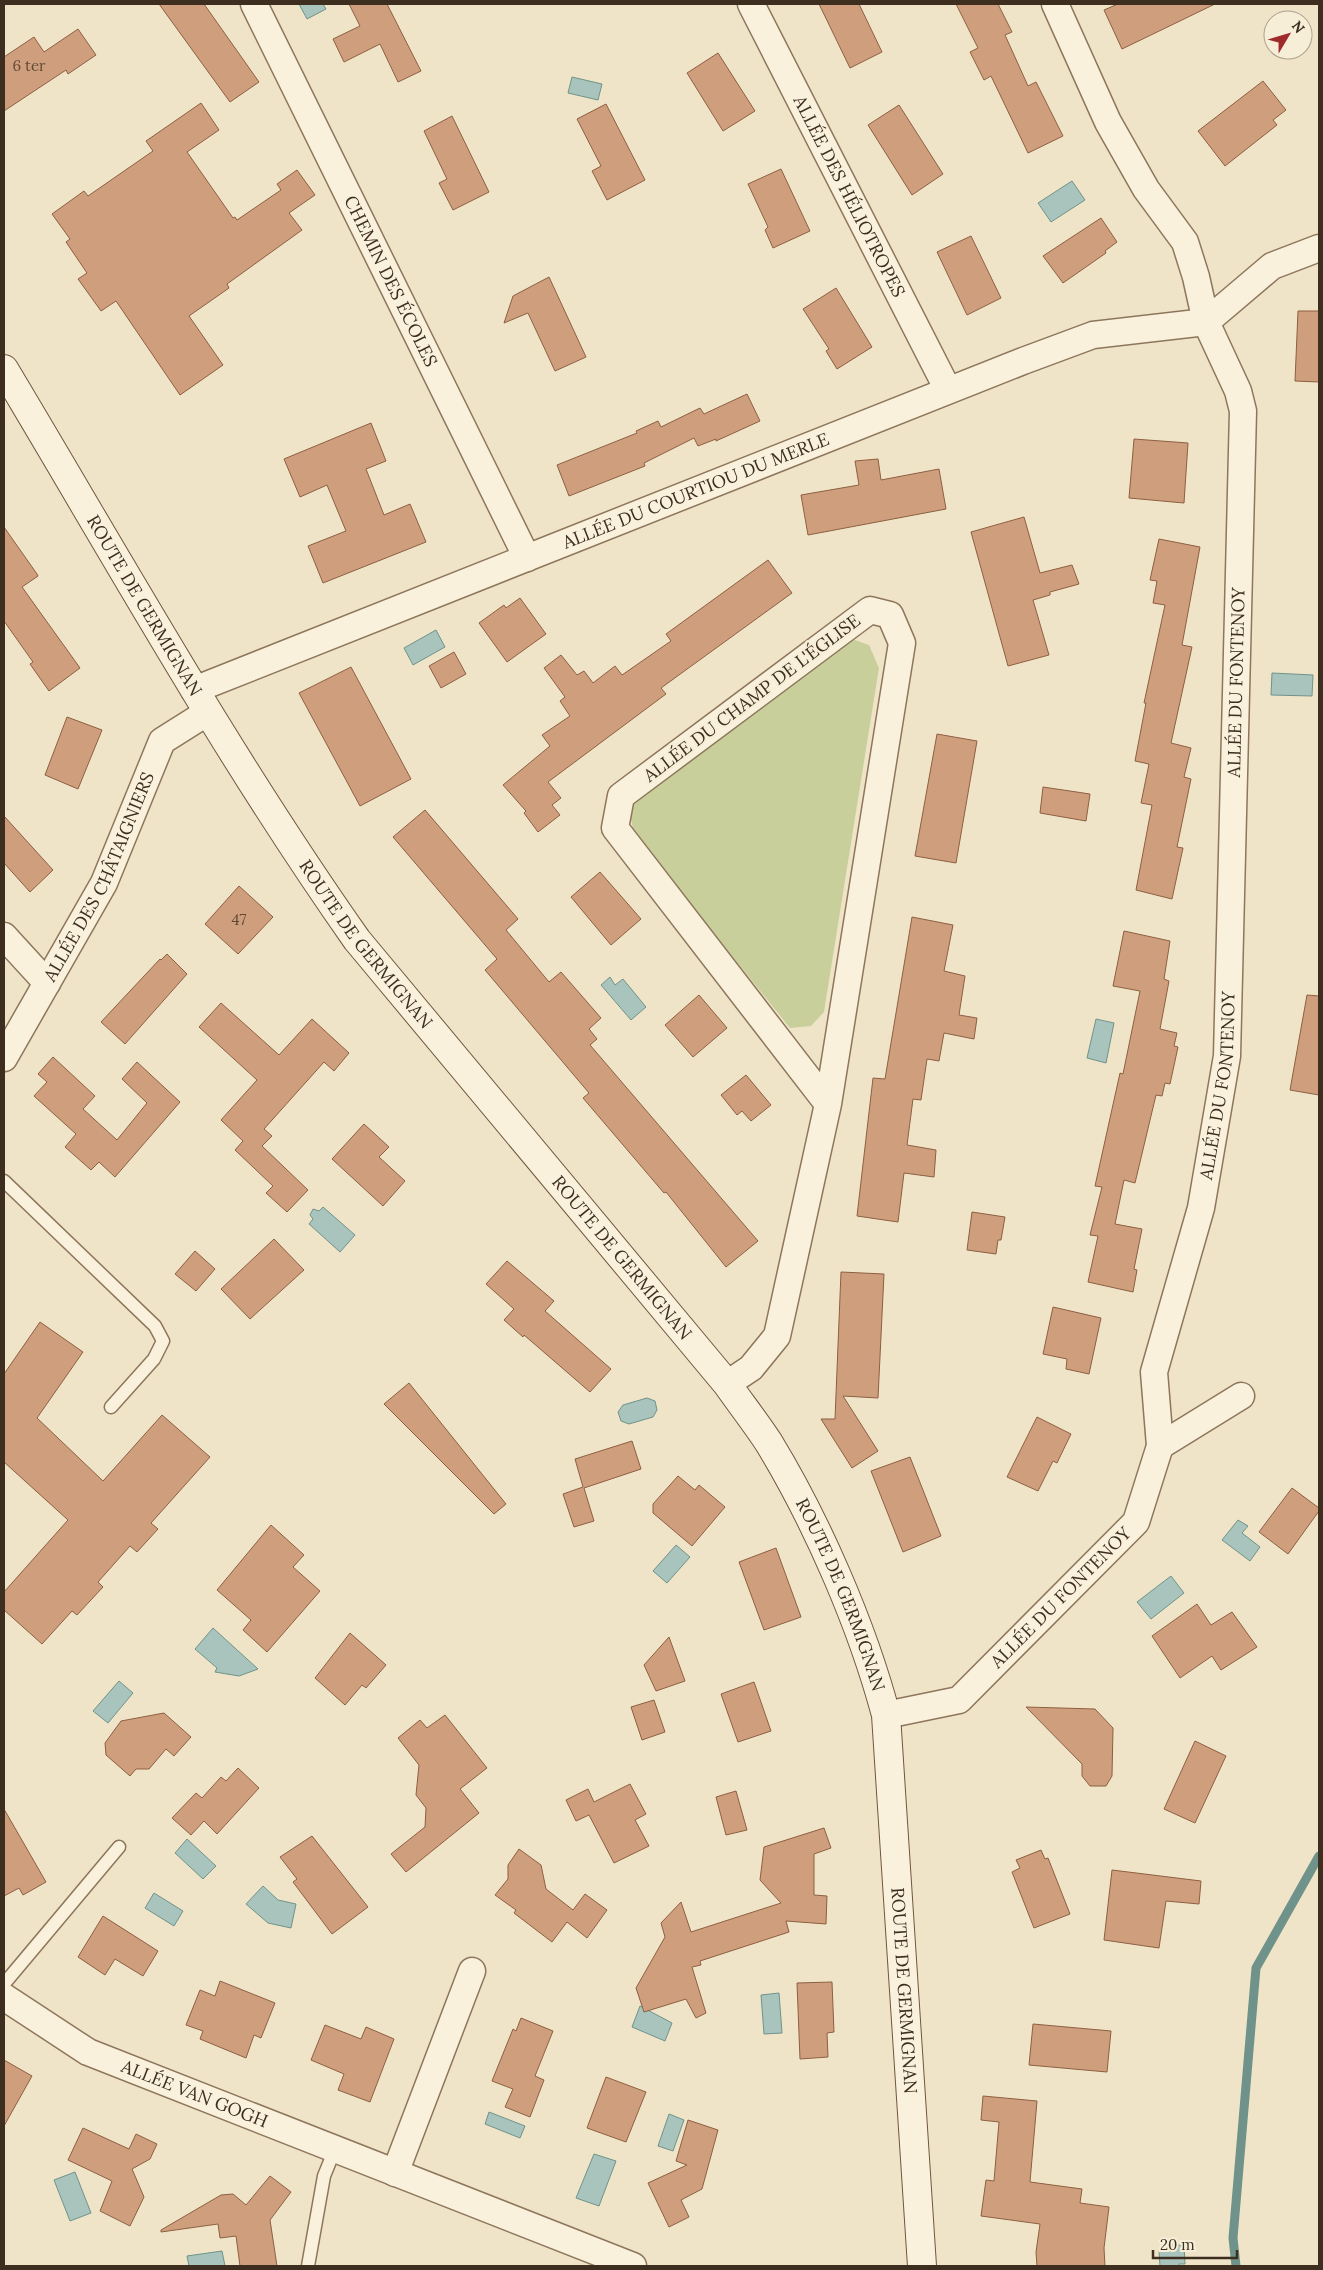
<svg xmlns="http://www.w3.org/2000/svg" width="1323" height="2270" font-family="Lora,serif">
	<rect width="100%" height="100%" fill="#f0e4c8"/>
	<!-- green -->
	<path fill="#c9cf9b" d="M 852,639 L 869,645 L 879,668 L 824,1012 L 811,1026 L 790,1028 L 634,834 L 630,815 L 637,796 Z"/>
	<!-- water -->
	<g fill="#a9c4bc" stroke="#6f938a">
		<path d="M 299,4 L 323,4 L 326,9 L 307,19 Z"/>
		<path d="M 572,77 L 602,84 L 598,100 L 568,93 Z"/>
		<path d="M 1072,181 L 1085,200 L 1051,222 L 1038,203 Z"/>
		<path d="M 436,630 L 445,647 L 413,665 L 404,648 Z"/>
		<path d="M 1272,673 L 1313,675 L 1312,696 L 1271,695 Z"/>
		<path d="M 610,977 L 615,985 L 623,979 L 646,1007 L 631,1020 L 601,985 Z"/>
		<path d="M 1096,1019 L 1114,1023 L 1106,1063 L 1087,1058 Z"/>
		<path d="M 323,1207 L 355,1235 L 340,1252 L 309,1224 L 313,1219 L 310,1215 L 313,1209 L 319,1211 Z"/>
		<path d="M 647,1398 L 655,1401 L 657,1410 L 653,1417 L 629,1424 L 621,1421 L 618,1412 L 623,1405 Z"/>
		<path d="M 1238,1520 L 1248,1526 L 1242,1533 L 1260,1547 L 1250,1561 L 1222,1540 Z"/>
		<path d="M 676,1545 L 690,1557 L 667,1583 L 653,1571 Z"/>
		<path d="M 1171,1576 L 1184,1593 L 1151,1619 L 1137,1602 Z"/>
		<path d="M 213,1628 L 258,1669 L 239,1676 L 215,1672 L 217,1668 L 195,1649 Z"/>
		<path d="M 119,1681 L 133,1693 L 108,1723 L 93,1711 Z"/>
		<path d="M 187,1839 L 216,1866 L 203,1879 L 175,1853 Z"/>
		<path d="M 263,1886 L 278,1900 L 296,1904 L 291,1928 L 268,1923 L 246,1904 Z"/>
		<path d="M 154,1893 L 183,1911 L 174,1926 L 145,1908 Z"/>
		<path d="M 779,1993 L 782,2033 L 764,2034 L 761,1995 Z"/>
		<path d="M 640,2006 L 672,2023 L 665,2041 L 632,2027 Z"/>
		<path d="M 489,2112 L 525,2126 L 520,2138 L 485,2124 Z"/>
		<path d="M 669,2114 L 684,2120 L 673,2151 L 658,2146 Z"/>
		<path d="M 594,2154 L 616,2161 L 599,2206 L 576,2198 Z"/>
		<path d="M 75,2172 L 91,2213 L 70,2221 L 54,2180 Z"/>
		<path d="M 1168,2245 L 1184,2245 L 1185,2264 L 1179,2264 L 1179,2266 L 1160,2266 L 1159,2251 L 1167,2251 Z"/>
		<path d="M 222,2251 L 225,2266 L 189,2266 L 187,2256 Z"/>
	</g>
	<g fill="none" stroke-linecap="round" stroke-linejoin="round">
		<!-- stream -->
		<path stroke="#6f938a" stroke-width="9" d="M 1236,2266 L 1233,2238 L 1256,1968 L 1319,1856"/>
	</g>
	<!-- building -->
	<g fill="#cf9f7d" stroke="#8d5f41">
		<path d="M 159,4 L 204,4 L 259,82 L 230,102 Z"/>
		<path d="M 349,4 L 387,4 L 421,71 L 398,82 L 380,44 L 344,62 L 333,39 L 360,26 Z"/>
		<path d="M 819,4 L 859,4 L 882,52 L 850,68 Z"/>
		<path d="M 956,4 L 998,4 L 1012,32 L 1005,35 L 1028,86 L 1036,82 L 1063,136 L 1028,153 L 991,76 L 984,80 L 970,52 L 978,48 Z"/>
		<path d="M 1118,4 L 1215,4 L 1122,49 L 1104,10 Z"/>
		<path d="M 78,29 L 96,55 L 68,74 L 66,70 L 4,111 L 4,57 L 34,37 L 44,52 Z"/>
		<path d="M 718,53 L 755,111 L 723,131 L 687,73 Z"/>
		<path d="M 1263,81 L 1286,110 L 1273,120 L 1277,125 L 1225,166 L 1198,131 Z"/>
		<path d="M 201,103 L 219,130 L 187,152 L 233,218 L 235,217 L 237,220 L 281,190 L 277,184 L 297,170 L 315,195 L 289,213 L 302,230 L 227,284 L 229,288 L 189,316 L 223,365 L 180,395 L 116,301 L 101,311 L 78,279 L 87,273 L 66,242 L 70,239 L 52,214 L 84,191 L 88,196 L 153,151 L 146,141 Z"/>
		<path d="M 606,104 L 645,180 L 607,200 L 592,171 L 601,166 L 577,119 Z"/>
		<path d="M 899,105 L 943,174 L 912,195 L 868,125 Z"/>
		<path d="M 452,116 L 489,192 L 453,210 L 439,183 L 447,179 L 424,131 Z"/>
		<path d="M 781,169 L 810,231 L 773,248 L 765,230 L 768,227 L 748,184 Z"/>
		<path d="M 1101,218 L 1117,242 L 1105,251 L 1106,253 L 1063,283 L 1043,256 Z"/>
		<path d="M 971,236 L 1001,298 L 967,315 L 937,252 Z"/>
		<path d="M 549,277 L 586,357 L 555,371 L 528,313 L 504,323 L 513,296 Z"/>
		<path d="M 836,288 L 872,347 L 837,369 L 826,351 L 829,349 L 803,309 Z"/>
		<path d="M 1298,311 L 1319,311 L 1319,382 L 1295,381 Z"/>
		<path d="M 747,394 L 760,421 L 716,441 L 716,439 L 698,446 L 694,438 L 644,463 L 645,466 L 569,496 L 557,465 L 637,433 L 636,431 L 658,421 L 661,427 L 700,408 L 704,414 Z"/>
		<path d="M 371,423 L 386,461 L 366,469 L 384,515 L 410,504 L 426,542 L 323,583 L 308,546 L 346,531 L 327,485 L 300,497 L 284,459 Z"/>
		<path d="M 1134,439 L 1188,443 L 1184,503 L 1129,498 Z"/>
		<path d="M 878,459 L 881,480 L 939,469 L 946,509 L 808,535 L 801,495 L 859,485 L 855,461 Z"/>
		<path d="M 1024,517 L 1040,573 L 1072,565 L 1079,584 L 1050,592 L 1050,595 L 1033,600 L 1049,655 L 1008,666 L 971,532 Z"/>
		<path d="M 4,527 L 37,574 L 38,576 L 22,587 L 80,668 L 49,691 L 30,664 L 33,662 L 4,621 Z"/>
		<path d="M 1159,539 L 1200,547 L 1182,645 L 1192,647 L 1171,743 L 1191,748 L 1184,777 L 1191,779 L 1177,847 L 1183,848 L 1172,899 L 1136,890 L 1152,805 L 1141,803 L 1149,764 L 1135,761 L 1146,703 L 1144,703 L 1165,605 L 1153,603 L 1157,581 L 1150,580 Z"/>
		<path d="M 768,560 L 792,593 L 661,688 L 666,694 L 548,782 L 561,798 L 552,805 L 560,815 L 538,832 L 524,813 L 526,811 L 503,785 L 550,746 L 542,735 L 570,716 L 560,701 L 565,697 L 544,668 L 561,655 L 577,675 L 584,671 L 593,683 L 615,666 L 622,675 L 671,641 L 666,634 Z"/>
		<path d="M 520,598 L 546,634 L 507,662 L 479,623 L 504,605 L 506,608 Z"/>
		<path d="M 454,652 L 466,674 L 441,688 L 429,666 Z"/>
		<path d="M 351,667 L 411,779 L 360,806 L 299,693 Z"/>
		<path d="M 67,717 L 102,730 L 78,789 L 45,775 Z"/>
		<path d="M 937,734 L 977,741 L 956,863 L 915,856 Z"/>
		<path d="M 1043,787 L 1090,794 L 1086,821 L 1040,813 Z"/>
		<path d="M 425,810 L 518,919 L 506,930 L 549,982 L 561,972 L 601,1018 L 589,1029 L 597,1039 L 590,1045 L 758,1241 L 726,1267 L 666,1192 L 664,1193 L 583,1098 L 589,1093 L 485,970 L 497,959 L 393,837 Z"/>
		<path d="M 4,816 L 53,870 L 30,892 L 4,863 Z"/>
		<path d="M 600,872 L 641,919 L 611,945 L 571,897 Z"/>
		<path d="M 239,886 L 273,917 L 238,954 L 205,924 Z"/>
		<path d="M 912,917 L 953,925 L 944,971 L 965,976 L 959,1015 L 977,1018 L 974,1039 L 944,1033 L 939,1061 L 927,1059 L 921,1100 L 913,1099 L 907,1145 L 936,1150 L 934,1177 L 904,1173 L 898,1222 L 857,1216 L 873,1078 L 885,1079 Z"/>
		<path d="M 1124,931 L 1170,941 L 1164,979 L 1169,981 L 1160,1029 L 1177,1033 L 1174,1046 L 1178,1047 L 1170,1084 L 1165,1083 L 1162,1096 L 1156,1095 L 1135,1183 L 1124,1180 L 1115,1224 L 1142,1229 L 1134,1269 L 1137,1270 L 1133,1292 L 1088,1282 L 1098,1236 L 1090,1235 L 1102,1187 L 1095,1186 L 1120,1073 L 1123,1074 L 1140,991 L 1113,986 Z"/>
		<path d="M 167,954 L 187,974 L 125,1044 L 101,1022 L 160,959 L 161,960 Z"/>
		<path d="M 699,995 L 727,1028 L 693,1057 L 665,1025 Z"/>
		<path d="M 1307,995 L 1319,996 L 1319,1095 L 1290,1090 Z"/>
		<path d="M 221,1003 L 279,1055 L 312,1019 L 349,1053 L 334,1071 L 324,1062 L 264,1129 L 272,1136 L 262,1146 L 308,1190 L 287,1212 L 266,1193 L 273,1186 L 235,1150 L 243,1141 L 221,1120 L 257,1080 L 199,1027 Z"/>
		<path d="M 53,1057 L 95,1096 L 83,1109 L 117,1140 L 147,1103 L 122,1079 L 137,1062 L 180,1102 L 115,1177 L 99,1162 L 91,1170 L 65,1147 L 76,1134 L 34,1096 L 47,1082 L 38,1074 Z"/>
		<path d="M 746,1075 L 771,1105 L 751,1121 L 742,1111 L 737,1115 L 721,1095 Z"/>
		<path d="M 364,1124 L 389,1147 L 379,1157 L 405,1181 L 383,1206 L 332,1159 Z"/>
		<path d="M 972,1212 L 1005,1217 L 1001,1240 L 998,1240 L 996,1254 L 967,1250 Z"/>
		<path d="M 274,1239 L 304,1270 L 250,1319 L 221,1289 Z"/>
		<path d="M 195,1251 L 215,1269 L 196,1291 L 175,1274 Z"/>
		<path d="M 507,1261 L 554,1301 L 545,1311 L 611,1369 L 590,1392 L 524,1335 L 523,1337 L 504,1320 L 514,1309 L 486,1284 Z"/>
		<path d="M 841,1272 L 884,1274 L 878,1398 L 843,1396 L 878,1451 L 852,1468 L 821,1419 L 835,1419 Z"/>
		<path d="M 1053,1307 L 1101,1318 L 1089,1374 L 1066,1369 L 1067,1359 L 1043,1354 Z"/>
		<path d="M 40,1322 L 83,1352 L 37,1418 L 103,1481 L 162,1415 L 210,1457 L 151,1523 L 158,1529 L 137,1552 L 130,1546 L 98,1582 L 103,1587 L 77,1615 L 72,1611 L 42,1644 L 4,1610 L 4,1592 L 68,1520 L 4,1462 L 4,1374 Z"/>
		<path d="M 409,1383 L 506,1504 L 494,1514 L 384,1404 Z"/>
		<path d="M 1037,1417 L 1071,1434 L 1057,1463 L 1053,1461 L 1038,1491 L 1007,1477 Z"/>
		<path d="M 632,1441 L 641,1469 L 584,1488 L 594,1521 L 574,1527 L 563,1494 L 583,1487 L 575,1459 Z"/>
		<path d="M 910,1457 L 941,1536 L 903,1552 L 871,1471 Z"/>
		<path d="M 678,1476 L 695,1490 L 699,1485 L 725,1507 L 692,1546 L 653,1513 L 653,1504 Z"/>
		<path d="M 1292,1488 L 1319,1508 L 1319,1511 L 1288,1554 L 1259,1532 Z"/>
		<path d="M 271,1525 L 304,1555 L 293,1567 L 320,1591 L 267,1652 L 243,1630 L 251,1620 L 217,1590 Z"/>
		<path d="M 776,1548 L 801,1617 L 764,1630 L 739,1562 Z"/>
		<path d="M 1197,1604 L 1211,1625 L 1232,1612 L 1257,1647 L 1221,1670 L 1212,1656 L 1180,1678 L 1152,1636 Z"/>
		<path d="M 350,1633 L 386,1665 L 366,1688 L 362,1685 L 345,1705 L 315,1678 Z"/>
		<path d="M 669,1637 L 685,1681 L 656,1691 L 644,1665 Z"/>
		<path d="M 754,1682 L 771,1731 L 738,1742 L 721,1694 Z"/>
		<path d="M 654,1700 L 665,1732 L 642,1740 L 631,1707 Z"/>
		<path d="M 1026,1707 L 1095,1709 L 1113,1728 L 1112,1776 L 1106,1786 L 1090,1786 L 1082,1776 L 1082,1764 Z"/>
		<path d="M 164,1713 L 191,1737 L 174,1756 L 166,1749 L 149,1769 L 136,1769 L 130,1776 L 106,1755 L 105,1743 L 121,1721 Z"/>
		<path d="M 445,1715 L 487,1768 L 460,1789 L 479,1813 L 406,1872 L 391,1854 L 425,1827 L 426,1808 L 416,1795 L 419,1765 L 398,1738 L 420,1720 L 427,1728 Z"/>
		<path d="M 1195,1741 L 1226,1756 L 1195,1823 L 1164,1809 Z"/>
		<path d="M 238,1768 L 259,1788 L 217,1834 L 204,1821 L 191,1835 L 172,1818 L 196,1793 L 202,1798 L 221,1777 L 226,1781 Z"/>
		<path d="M 630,1784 L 646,1814 L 635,1820 L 649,1846 L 614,1863 L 589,1815 L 576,1821 L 566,1800 L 588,1789 L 594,1802 Z"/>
		<path d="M 736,1791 L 747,1830 L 726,1835 L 716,1797 Z"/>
		<path d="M 4,1809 L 46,1882 L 23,1895 L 19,1888 L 4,1896 Z"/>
		<path d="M 824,1828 L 831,1848 L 814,1854 L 814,1895 L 827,1896 L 826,1924 L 786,1921 L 789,1932 L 700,1961 L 701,1965 L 692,1967 L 706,2013 L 696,2018 L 686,1999 L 644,2012 L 636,1988 L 665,1937 L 661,1923 L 681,1902 L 691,1932 L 781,1903 L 760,1880 L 764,1847 Z"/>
		<path d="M 312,1836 L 368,1907 L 332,1934 L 293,1882 L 297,1879 L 280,1857 Z"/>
		<path d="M 519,1849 L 541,1865 L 546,1889 L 573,1910 L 585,1894 L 607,1910 L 587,1938 L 567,1922 L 552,1942 L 514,1913 L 516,1910 L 495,1895 L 508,1879 L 508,1865 Z"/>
		<path d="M 1041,1850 L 1045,1859 L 1048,1858 L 1070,1914 L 1034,1928 L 1012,1872 L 1020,1868 L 1016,1860 Z"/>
		<path d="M 1112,1870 L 1201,1881 L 1199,1904 L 1166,1901 L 1159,1948 L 1104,1940 Z"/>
		<path d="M 103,1916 L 158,1951 L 143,1976 L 115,1959 L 105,1975 L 78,1957 Z"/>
		<path d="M 220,1981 L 275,2003 L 261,2038 L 254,2035 L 246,2058 L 200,2039 L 203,2031 L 186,2025 L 200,1990 L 215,1996 Z"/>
		<path d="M 832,1982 L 834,2032 L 827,2033 L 828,2057 L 800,2059 L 797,1983 Z"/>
		<path d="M 521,2018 L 553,2031 L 535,2076 L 544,2080 L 530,2117 L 505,2107 L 513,2089 L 492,2081 L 513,2029 L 516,2031 Z"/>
		<path d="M 1033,2024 L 1111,2031 L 1107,2072 L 1029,2065 Z"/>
		<path d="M 325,2025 L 361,2039 L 366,2027 L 394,2039 L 370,2102 L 338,2090 L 344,2074 L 311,2060 Z"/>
		<path d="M 4,2060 L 32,2076 L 4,2126 Z"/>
		<path d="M 606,2077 L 646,2092 L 626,2142 L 587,2128 Z"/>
		<path d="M 983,2096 L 1037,2101 L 1030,2182 L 1082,2189 L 1080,2203 L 1109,2207 L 1104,2248 L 1105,2266 L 1037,2266 L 1036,2252 L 1040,2224 L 981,2216 L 986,2180 L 994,2181 L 999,2122 L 981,2120 Z"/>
		<path d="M 688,2120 L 718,2130 L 702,2189 L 681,2200 L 689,2217 L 669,2227 L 648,2183 L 687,2165 L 676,2161 Z"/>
		<path d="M 83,2128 L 129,2149 L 136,2134 L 157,2144 L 150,2159 L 132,2169 L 144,2197 L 130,2226 L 100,2211 L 112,2181 L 68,2160 Z"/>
		<path d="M 270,2176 L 291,2192 L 270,2220 L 277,2266 L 240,2266 L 236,2236 L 220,2238 L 218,2224 L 161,2232 L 161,2230 L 221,2195 L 233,2194 L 246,2205 Z"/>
	</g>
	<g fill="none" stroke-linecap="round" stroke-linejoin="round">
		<defs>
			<g id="lane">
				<path d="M 4,1181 L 155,1326 L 163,1341 L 154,1359 L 111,1407"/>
				<path d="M 4,1984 L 119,1847"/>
				<path d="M 308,2266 L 324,2176 L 335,2149"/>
			</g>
			<g id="street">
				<path id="s1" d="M 254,4 L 527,558"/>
				<path id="s2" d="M 751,4 L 948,390"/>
				<path d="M 1206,322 L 1272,266 L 1319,248"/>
				<path id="s3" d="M 194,690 L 1023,361 L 1093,335 L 1206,322"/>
				<path d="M 4,936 L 47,983"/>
				<path id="s4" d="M 4,1058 L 104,883 L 162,741 L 208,712"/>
				<path d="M 727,1384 L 751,1368 L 777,1336 L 828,1104 L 902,643 L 890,615 L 870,610 L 621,796 L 615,828 L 828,1104"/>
				<path d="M 1160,1446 L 1241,1396"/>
				<path id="s5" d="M 886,1715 L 959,1700 L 1136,1522 L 1160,1446 L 1154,1372 L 1201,1208 L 1227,1056 L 1243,411 L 1238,391 L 1206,322 L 1196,277 L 1185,242 L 1146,189 L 1108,122 L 1055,4"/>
				<path id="s6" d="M 4,1997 L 88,2052 L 633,2266"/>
				<path d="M 395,2173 L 472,1971"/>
			</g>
			<g id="secondary">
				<path id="s7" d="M 4,369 C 119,561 228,757 357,940 L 727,1384 C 741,1404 756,1423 769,1443 C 817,1522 862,1625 886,1715 L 922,2266"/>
			</g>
		</defs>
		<!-- lane casing -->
		<use href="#lane" stroke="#8d765c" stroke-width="15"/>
		<!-- street casing -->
		<use href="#street" stroke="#8d765c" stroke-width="29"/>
		<!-- secondary casing -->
		<use href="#secondary" stroke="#6f573f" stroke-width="30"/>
		<!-- lane -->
		<use href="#lane" stroke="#faf1dc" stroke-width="12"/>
		<!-- street -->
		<use href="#street" stroke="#faf1dc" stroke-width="26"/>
		<!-- secondary -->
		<use href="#secondary" stroke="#faf1dc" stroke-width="28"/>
	</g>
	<g text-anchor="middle" stroke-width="5" stroke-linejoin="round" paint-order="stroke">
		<!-- number labels -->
		<g font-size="15" fill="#624a37">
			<text x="29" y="71">6 ter</text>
			<text x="239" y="925">47</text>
		</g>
		<!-- street labels -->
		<g font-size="18" fill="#3d2e20" stroke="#f7eed8">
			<text dy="6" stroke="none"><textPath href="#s2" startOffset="216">ALLÉE DES HÉLIOTROPES</textPath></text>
			<text dy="6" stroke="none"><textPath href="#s1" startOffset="309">CHEMIN DES ÉCOLES</textPath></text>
			<text dy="6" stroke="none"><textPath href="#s3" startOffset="540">ALLÉE DU COURTIOU DU MERLE</textPath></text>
			<text dy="6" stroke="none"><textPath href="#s7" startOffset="275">ROUTE DE GERMIGNAN</textPath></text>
			<text dy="6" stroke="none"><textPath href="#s5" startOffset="1178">ALLÉE DU FONTENOY</textPath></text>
			<text transform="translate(752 698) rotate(-37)" y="6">ALLÉE DU CHAMP DE L'ÉGLISE</text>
			<text dy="6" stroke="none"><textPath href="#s4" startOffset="205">ALLÉE DES CHÂTAIGNIERS</textPath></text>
			<text dy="6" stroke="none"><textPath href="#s7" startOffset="680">ROUTE DE GERMIGNAN</textPath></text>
			<text dy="6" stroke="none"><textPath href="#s5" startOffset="774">ALLÉE DU FONTENOY</textPath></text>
			<text dy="6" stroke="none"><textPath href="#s7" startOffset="1085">ROUTE DE GERMIGNAN</textPath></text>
			<text dy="6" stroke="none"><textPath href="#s7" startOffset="1490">ROUTE DE GERMIGNAN</textPath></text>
			<text dy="6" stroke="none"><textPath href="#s5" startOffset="219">ALLÉE DU FONTENOY</textPath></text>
			<text dy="6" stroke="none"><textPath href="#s7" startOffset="1895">ROUTE DE GERMIGNAN</textPath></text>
			<text dy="6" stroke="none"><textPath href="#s6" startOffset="215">ALLÉE VAN GOGH</textPath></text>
		</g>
	</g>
	<!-- border -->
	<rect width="1323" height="2270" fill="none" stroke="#3d2e20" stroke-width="10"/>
	<!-- north arrow -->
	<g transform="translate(1288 35) rotate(52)"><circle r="24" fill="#f7eed8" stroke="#ada18e"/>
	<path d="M0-4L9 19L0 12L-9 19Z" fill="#9e2a2b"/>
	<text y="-8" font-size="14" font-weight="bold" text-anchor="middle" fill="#3d2e20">N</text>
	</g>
	<!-- scale -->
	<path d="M1153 2250v8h84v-8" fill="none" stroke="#3d2e20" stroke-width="2.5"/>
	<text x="1160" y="2250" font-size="15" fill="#3d2e20" stroke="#f7eed8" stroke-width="4" paint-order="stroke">20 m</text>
</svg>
